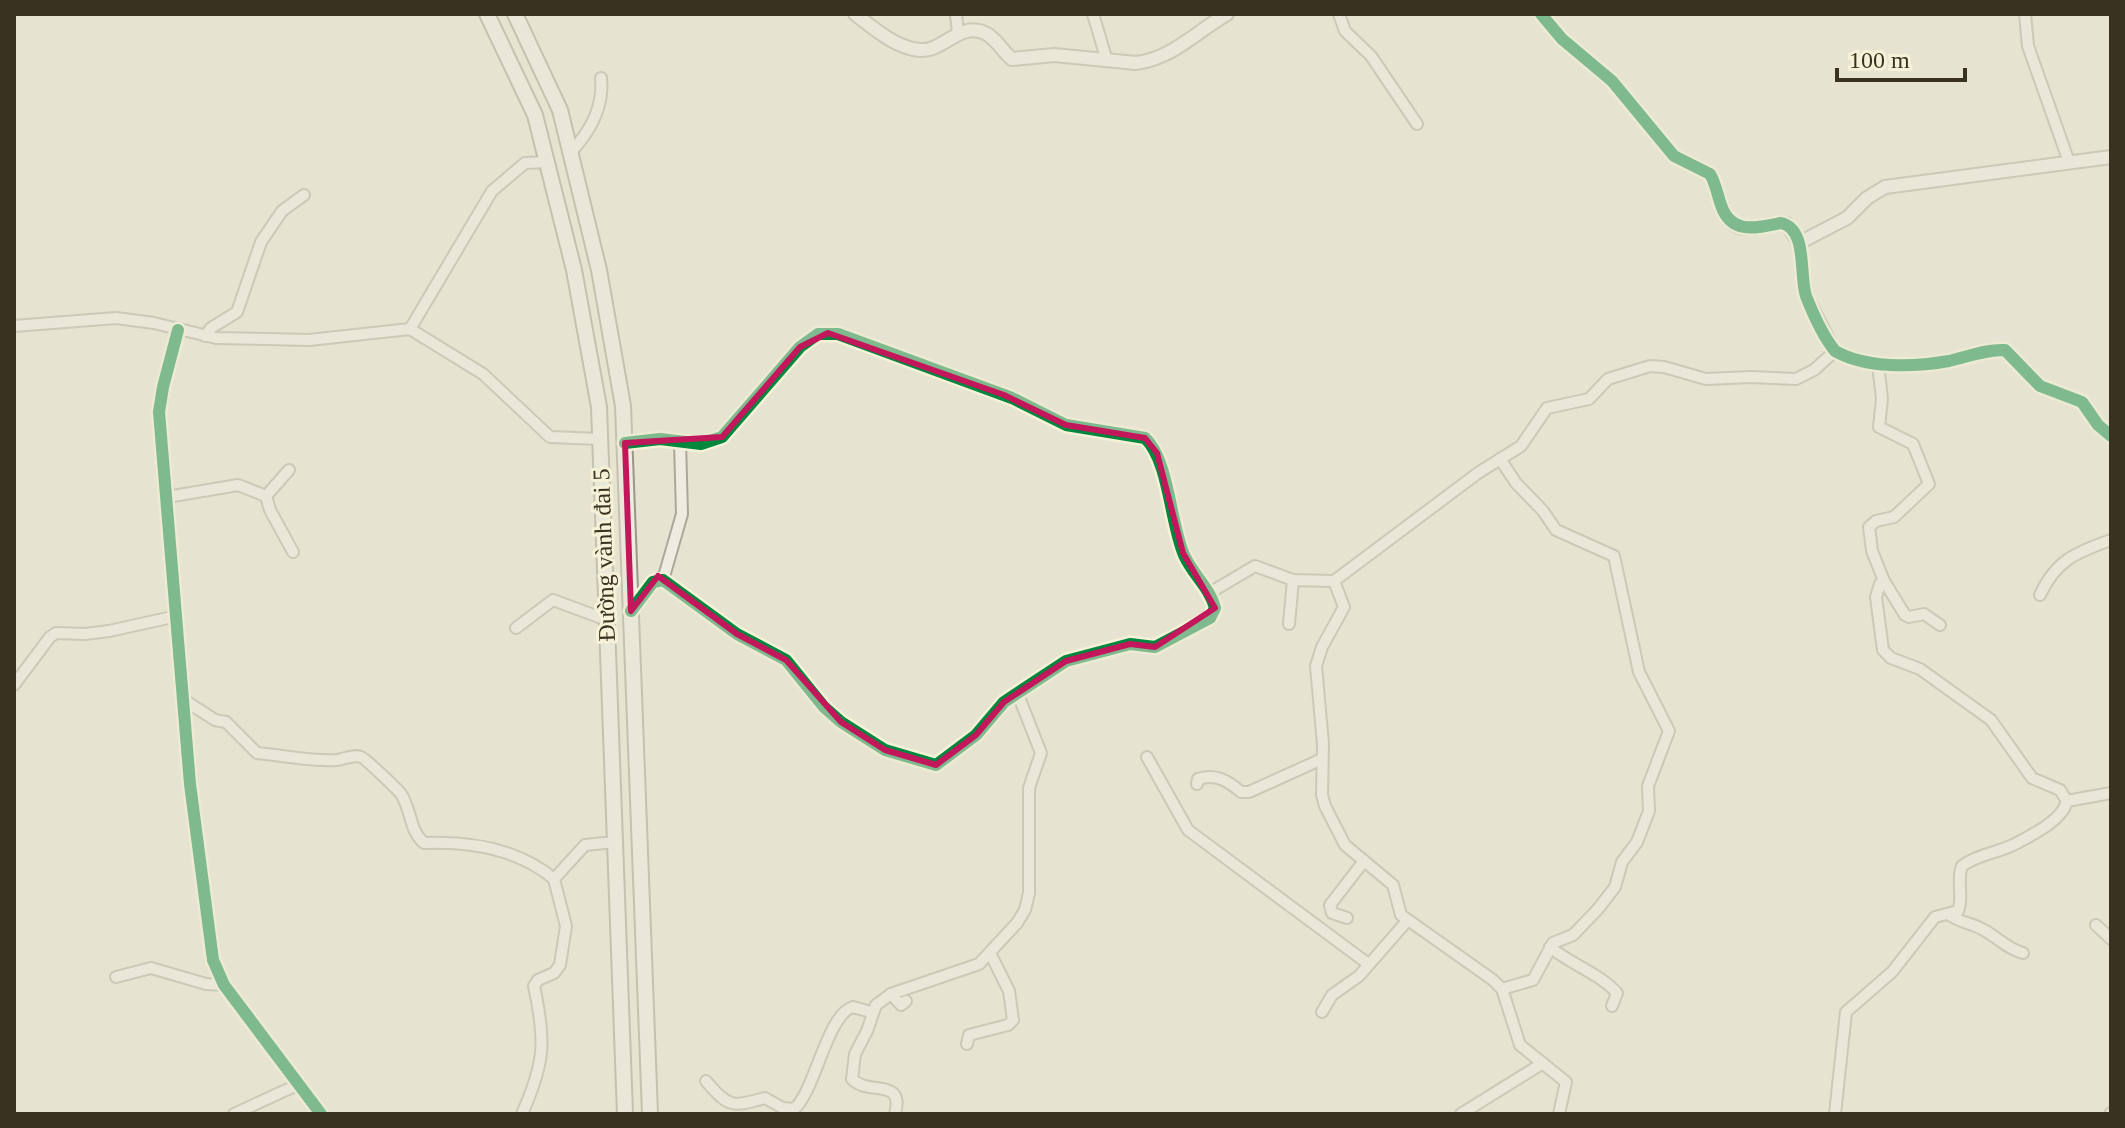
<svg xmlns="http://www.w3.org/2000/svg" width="2125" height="1128" font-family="Georgia,serif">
	<rect width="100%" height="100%" fill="#e6e3d0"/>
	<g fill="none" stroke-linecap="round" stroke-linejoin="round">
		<defs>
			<g id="minor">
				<path d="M 956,14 L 958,33"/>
				<path d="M 1093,14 L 1107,61"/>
				<path d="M 1339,14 L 1345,31 L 1371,56 L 1417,124"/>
				<path d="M 2025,14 L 2028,46 L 2069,162"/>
				<path d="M 570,153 C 590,132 604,106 601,78"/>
				<path d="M 1799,243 L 1807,296 L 1835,351 C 1866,369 1915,367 1949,361 C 1967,357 1987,349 2005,350 L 2040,386 L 2082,402 L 2098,425 L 2111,436"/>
				<path d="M 14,326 L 116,318 L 154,323 L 216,338 L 309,340 L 410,329 L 483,374 L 550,437 L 600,439"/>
				<path d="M 410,329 L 492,191 L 525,163 L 547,162"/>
				<path d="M 178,330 L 163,387 L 159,412 L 190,784 L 213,960 L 224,985 L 321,1114"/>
				<path d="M 205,336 L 211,328 L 237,312 L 261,242 L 282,211 L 304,195"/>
				<path d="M 1878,364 L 1882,399 L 1879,427 L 1913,444 L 1929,484 L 1894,517 L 1876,521 L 1869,527 L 1872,551 L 1884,581 L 1880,584 L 1876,597 L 1883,650 L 1891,658 L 1920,669 L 1991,720 L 2032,778 L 2060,790 L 2067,801"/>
				<path d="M 625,443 L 660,439 L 701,444 L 722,437 L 800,347 L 818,334 L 838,334 L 1012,398 L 1066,425 L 1145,438 C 1169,460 1170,523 1184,555 C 1193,575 1210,588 1215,608 L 1210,618 L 1155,647 L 1130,644 L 1066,661 L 1004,702 L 976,735 L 936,765 L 885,750 L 841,722 L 824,707 L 786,660 L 737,634 L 663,580 L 653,582 L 632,610"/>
				<path d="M 1500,459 L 1516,483 L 1543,511 L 1556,530 L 1614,556 L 1639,672 L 1669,731 L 1648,786 L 1649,811 L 1637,842 L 1622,862 L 1615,887 L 1598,909 L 1573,935 L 1553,943 L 1533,980 L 1502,989"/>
				<path d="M 289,470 L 266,496 L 270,510 L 293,552"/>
				<path d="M 167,497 L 238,485 L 266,496"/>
				<path d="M 663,580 L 682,514 L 680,441"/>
				<path d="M 1334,581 L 1344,607 L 1322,647 L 1316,666 L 1323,744 L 1322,795 L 1325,806 L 1345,845 L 1393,885 L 1401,915 L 1493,980 L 1502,989 L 1520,1045 L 1566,1082 L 1559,1114"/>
				<path d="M 1884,581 L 1905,615 L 1909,617 L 1924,614 L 1940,625"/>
				<path d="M 1211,592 L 1255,566 L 1293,580 L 1334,581 L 1478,473 L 1521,446 L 1547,408 L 1589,399 L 1608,379 L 1650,366 L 1664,367 L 1706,379 L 1751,377 L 1796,379 L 1814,370 L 1835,351"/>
				<path d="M 2040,595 C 2056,560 2077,552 2111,540"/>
				<path d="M 1289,624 L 1293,580"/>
				<path d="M 516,628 L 553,600 L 607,620"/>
				<path d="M 14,685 L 50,637 L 56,633 L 85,634 L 109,631 L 177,616"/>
				<path d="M 184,700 L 215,720 L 226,722 L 257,753 C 282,755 311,762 337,760 C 345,759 353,754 361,757 C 365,758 398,790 401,794 C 412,811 409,830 424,843 C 470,841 518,849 554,879"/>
				<path d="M 1147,757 L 1188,830 L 1367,963"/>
				<path d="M 1197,784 L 1198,779 C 1216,773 1228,781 1241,792 L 1249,792 L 1322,759"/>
				<path d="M 2067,801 L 2111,793"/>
				<path d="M 1948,914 C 1960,923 1972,923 1984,930 C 1997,937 2007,949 2023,953"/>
				<path d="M 1347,918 L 1332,913 L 1330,905 L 1364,861"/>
				<path d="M 2096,925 L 2111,939"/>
				<path d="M 1550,947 C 1570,964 1599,973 1617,993 L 1612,1006"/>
				<path d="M 116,977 L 151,968 L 206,984 L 224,985"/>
				<path d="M 891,994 L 901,1005 L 906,1001"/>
				<path d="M 1322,1012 L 1332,995 L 1359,976 L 1407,921"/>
				<path d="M 967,1044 L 969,1035 L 1008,1025 L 1013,1020 L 1009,991 L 990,953"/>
				<path d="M 706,1081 C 729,1108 732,1107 765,1098 L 783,1108 L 794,1109 C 815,1092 827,1014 853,1007 L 871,1012"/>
				<path d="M 234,1114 L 297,1085"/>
				<path d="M 522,1114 C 545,1062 546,1042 534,986 L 538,980 L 554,973 L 560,965 L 566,926 L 554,879 L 585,845 L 615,842"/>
				<path d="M 895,1114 C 905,1077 868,1096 852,1079 L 855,1054 L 867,1031 L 876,1005 L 891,994 L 979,964 L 1017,923 L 1025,910 L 1029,893 L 1029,788 L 1041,753 L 1017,692"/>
				<path d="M 1461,1114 L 1543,1063"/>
				<path d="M 1835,1114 L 1846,1012 L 1892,972 L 1935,917 L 1958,911 C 1964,897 1956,881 1962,866 C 1978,854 1998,853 2015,844 C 2032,835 2063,820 2067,801"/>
				<path d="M 2110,1114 L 2111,1113"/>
			</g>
			<g id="tertiary">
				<path d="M 855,14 C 873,28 896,48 920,50 C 943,52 960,21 985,33 C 996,38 1002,51 1012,59 L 1054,55 L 1136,63 C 1172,59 1197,31 1227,14"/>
				<path d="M 1541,14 L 1562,39 L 1612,81 L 1674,156 L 1710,174 C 1721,192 1719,229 1749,228 C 1762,228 1774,221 1787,224 L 1799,243 L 1847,218 L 1867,198 L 1885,187 L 2111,157"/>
			</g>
			<g id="secondary">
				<path d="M 487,14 L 535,115 L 574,270 L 599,407 L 625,1114"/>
				<path d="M 515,14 L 560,110 L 599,270 L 623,406 L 650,1114"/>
			</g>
		</defs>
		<!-- minor casing -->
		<use href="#minor" stroke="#aba899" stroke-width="14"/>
		<!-- tertiary casing -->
		<use href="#tertiary" stroke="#aba899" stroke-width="16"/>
		<!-- secondary casing -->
		<use href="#secondary" stroke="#9b9788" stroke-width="18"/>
		<!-- minor -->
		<use href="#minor" stroke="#eeece1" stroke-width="10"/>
		<!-- tertiary -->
		<use href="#tertiary" stroke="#eeece1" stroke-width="12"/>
		<!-- secondary -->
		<use href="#secondary" stroke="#eeece1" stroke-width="14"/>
		<defs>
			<g id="cycleway">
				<path d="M 1541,14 L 1562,39 L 1612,81 L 1674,156 L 1710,174 C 1716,184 1717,194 1721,205 C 1731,235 1756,228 1781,223 C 1808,229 1799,275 1806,296 C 1813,314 1823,336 1835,351 C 1866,369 1915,367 1949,361 C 1967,357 1987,349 2005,350 L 2040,386 L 2082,402 L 2098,425 L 2111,436"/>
				<path d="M 178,330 L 163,387 L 159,412 L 190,784 L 213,960 L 224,985 L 321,1114"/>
				<path d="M 625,443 L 660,439 L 701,444 L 722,437 L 800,347 L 818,334 L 838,334 L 1012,398 L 1066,425 L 1145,438 C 1169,460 1170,523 1184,555 C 1193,575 1210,588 1215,608 L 1210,618 L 1155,647 L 1130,644 L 1066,661 L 1004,702 L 976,735 L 936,765 L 885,750 L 841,722 L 824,707 L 786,660 L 737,634 L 663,580 L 653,582 L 631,611"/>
			</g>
		</defs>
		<!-- cycleway casing -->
		<use href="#cycleway" stroke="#f5f2d8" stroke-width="17"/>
		<!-- cycleway -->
		<use href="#cycleway" stroke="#00873e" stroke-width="12"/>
	</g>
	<!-- marked area -->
	<path d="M0 0H2125V1128H0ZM 828,333 L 1004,395 L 1066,425 L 1145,438 L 1157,453 L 1183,553 L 1215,608 L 1155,647 L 1130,644 L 1066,661 L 1004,702 L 976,735 L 936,765 L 885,750 L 841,722 L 786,660 L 737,634 L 658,576 L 631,611 L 625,443 L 722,437 L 800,347 Z" fill="#e6e3d0" fill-opacity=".55" fill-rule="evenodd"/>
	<path fill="none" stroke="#c2185b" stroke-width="6" stroke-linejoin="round" d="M 828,333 L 1004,395 L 1066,425 L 1145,438 L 1157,453 L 1183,553 L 1215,608 L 1155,647 L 1130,644 L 1066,661 L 1004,702 L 976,735 L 936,765 L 885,750 L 841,722 L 786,660 L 737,634 L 658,576 L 631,611 L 625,443 L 722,437 L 800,347 Z"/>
	<g text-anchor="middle" stroke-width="6" stroke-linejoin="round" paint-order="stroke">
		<!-- street labels -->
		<g font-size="24" fill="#3a3220" stroke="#f5f2d8">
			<text transform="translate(604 555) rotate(-92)" y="8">Đường vành đai 5</text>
		</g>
	</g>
	<!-- border -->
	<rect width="2125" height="1128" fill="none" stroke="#3a3220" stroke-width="32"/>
	<!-- scale -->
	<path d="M1837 68v12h128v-12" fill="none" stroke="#3a3220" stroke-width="4"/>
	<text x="1849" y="68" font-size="24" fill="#3a3220" stroke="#f5f2d8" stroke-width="6" paint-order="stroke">100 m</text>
</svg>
